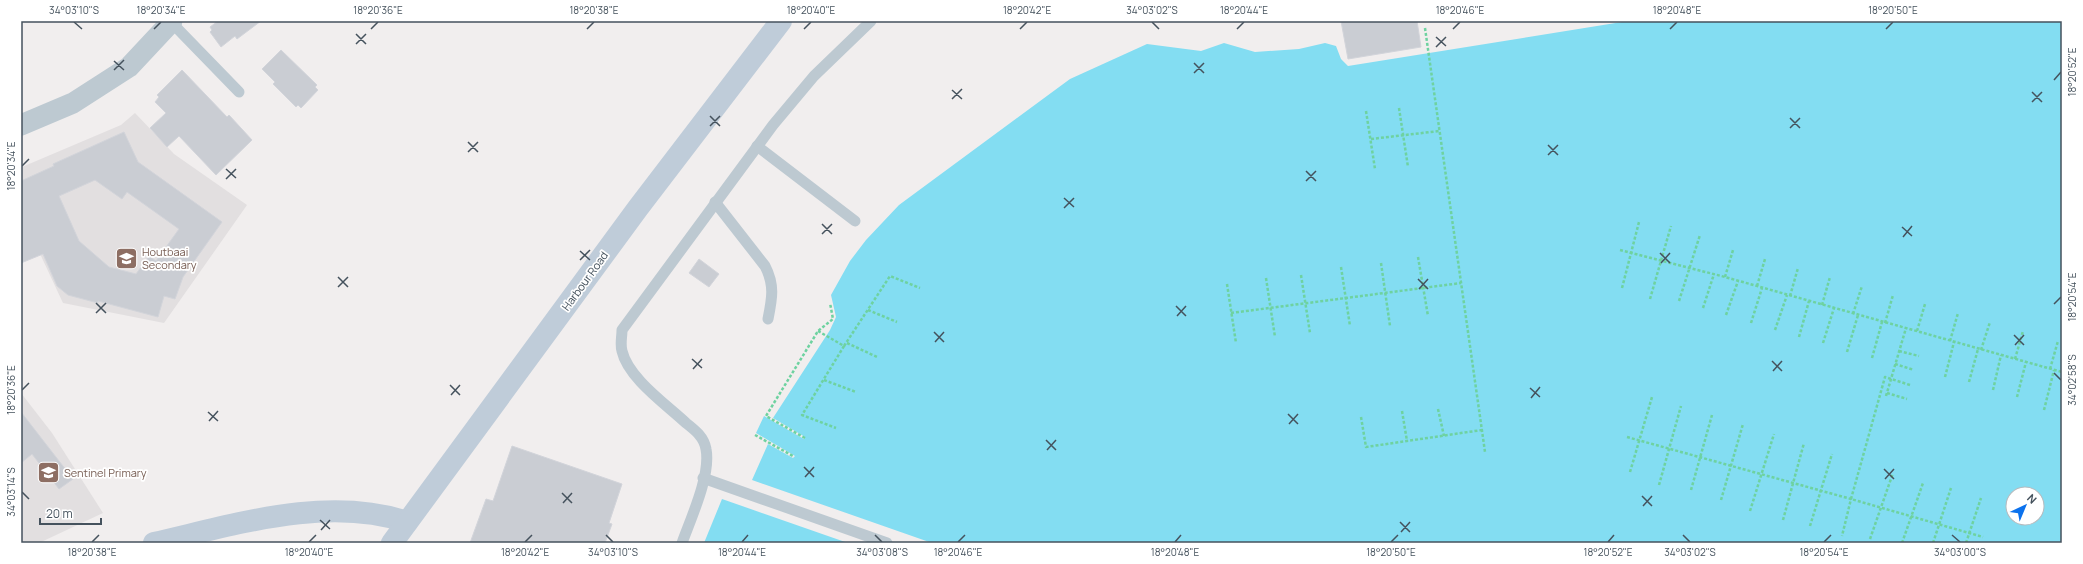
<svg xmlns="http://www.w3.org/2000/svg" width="2083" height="564" font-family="Manrope,sans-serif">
	<rect width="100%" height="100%" fill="#f1eeee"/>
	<!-- education -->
	<g fill="#e2dfe0">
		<path d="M 135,113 L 174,154 L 247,205 L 164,323 L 63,303 L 21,213 L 21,166 L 22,167 L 121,125 Z"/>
		<path d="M 21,393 L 52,433 L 103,513 L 39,543 L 21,543 Z"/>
	</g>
	<!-- water -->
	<g fill="#83ddf2" fill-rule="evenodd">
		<path d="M 1628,21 L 2062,21 L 2062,543 L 932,543 L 752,480 L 768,444 L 793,458 L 795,456 L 756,433 L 764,416 L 804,439 L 805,437 L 773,418 L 830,330 L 836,317 L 831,295 L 850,261 L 866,240 L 899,205 L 1070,79 L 1147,44 L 1201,51 L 1224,43 L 1255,52 L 1299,49 L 1325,43 L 1336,46 L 1341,59 L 1348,66 ZM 2013,494 L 2037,494 L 2037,518 L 2013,518 Z"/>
		<path d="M 722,499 L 848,543 L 704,543 Z"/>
	</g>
	<!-- building -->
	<g fill="#cacdd3" stroke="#d2d4da" fill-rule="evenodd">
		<path d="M 218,21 L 261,21 L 237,39 L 235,36 L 221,47 L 210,32 L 212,30 L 210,27 Z"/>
		<path d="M 1341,21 L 1417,21 L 1421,47 L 1348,59 Z"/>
		<path d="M 281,50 L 317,85 L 315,87 L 318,90 L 301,108 L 298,105 L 296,107 L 273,84 L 275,82 L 262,69 Z"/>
		<path d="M 182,70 L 227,117 L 229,115 L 252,140 L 216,175 L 179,136 L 167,147 L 150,128 L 166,113 L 155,102 L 159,97 L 157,95 Z"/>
		<path d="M 124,132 L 138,162 L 222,222 L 183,277 L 175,299 L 164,296 L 158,317 L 98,301 L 98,303 L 68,295 L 57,286 L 43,254 L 21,263 L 21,181 L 54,166 L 53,164 ZM 95,180 L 122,199 L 127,192 L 179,229 L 156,261 L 149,256 L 136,274 L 109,267 L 79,241 L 59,196 Z"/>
		<path d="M 699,259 L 719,274 L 709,287 L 689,273 Z"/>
		<path d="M 21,412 L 73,479 L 59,489 L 32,454 L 21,463 Z"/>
		<path d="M 512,446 L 622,484 L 609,523 L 612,524 L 605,543 L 470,543 L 486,499 L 493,501 Z"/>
	</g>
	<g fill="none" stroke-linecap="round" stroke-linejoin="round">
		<!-- path -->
		<g stroke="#6ed2a0" stroke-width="2.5" stroke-dasharray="3 2" stroke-linecap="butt">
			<path d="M 1425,28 L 1485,452"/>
			<path d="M 1399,108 L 1408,167"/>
			<path d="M 1366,111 L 1375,169"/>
			<path d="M 1371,139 L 1439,131"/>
			<path d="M 1620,250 L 1725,277 L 2062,372"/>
			<path d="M 1418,257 L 1428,316"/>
			<path d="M 1381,263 L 1390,326"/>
			<path d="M 1341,267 L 1350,326"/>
			<path d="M 1301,275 L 1310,333"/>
			<path d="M 1725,277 L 1733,250"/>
			<path d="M 1266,278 L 1275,337"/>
			<path d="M 1227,284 L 1236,343"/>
			<path d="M 1757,286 L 1765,259"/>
			<path d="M 1622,288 L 1639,222"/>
			<path d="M 1790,296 L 1798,268"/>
			<path d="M 1650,299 L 1671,226"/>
			<path d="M 1679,301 L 1700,235"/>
			<path d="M 1822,305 L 1830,277"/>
			<path d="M 1703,308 L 1714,274"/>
			<path d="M 868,310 L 897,322"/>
			<path d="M 1231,313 L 1461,283"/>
			<path d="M 1853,314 L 1862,286"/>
			<path d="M 1726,315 L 1738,281"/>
			<path d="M 1751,323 L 1762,288"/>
			<path d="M 1885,323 L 1893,295"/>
			<path d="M 1775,330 L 1787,295"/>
			<path d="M 818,331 L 844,346 L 802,415 L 836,428"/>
			<path d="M 1917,331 L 1925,304"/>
			<path d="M 1799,337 L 1809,301"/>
			<path d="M 1950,341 L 1958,313"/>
			<path d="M 847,343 L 877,357"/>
			<path d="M 1823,343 L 1834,308"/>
			<path d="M 844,346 L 890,276 L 920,288"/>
			<path d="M 1981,350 L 1990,322"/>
			<path d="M 1899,351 L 1919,356"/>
			<path d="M 1847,352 L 1858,315"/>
			<path d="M 1872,358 L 1882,322"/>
			<path d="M 2015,359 L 2023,331"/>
			<path d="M 1895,364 L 1914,370"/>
			<path d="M 2050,369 L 2058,341"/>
			<path d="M 1945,377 L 1954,342"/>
			<path d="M 824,380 L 856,392"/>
			<path d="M 1969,382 L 1978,349"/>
			<path d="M 1910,385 L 1885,377 L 1851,499 L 1983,537"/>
			<path d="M 1993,390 L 2001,355"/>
			<path d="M 1887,393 L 1907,399"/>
			<path d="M 1886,396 L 1906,328"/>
			<path d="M 2017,397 L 2026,362"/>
			<path d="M 1438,409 L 1444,436"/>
			<path d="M 2044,410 L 2054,370"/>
			<path d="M 1402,411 L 1407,441"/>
			<path d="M 1361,417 L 1366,447 L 1482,430"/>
			<path d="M 755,435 L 793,456"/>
			<path d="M 1627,437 L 1851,499 L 1842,536"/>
			<path d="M 805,438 L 766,416 L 818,331 L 833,319 L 830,303"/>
			<path d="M 1630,472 L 1652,397"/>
			<path d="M 1659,485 L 1681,406"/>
			<path d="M 1691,490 L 1712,415"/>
			<path d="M 1721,500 L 1743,424"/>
			<path d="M 1750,511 L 1774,434"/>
			<path d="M 1783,520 L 1804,443"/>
			<path d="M 1810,526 L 1832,454"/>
			<path d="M 1870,539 L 1893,473"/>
			<path d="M 1902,543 L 1923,483"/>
			<path d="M 1933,543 L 1951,488"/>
			<path d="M 1966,543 L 1981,498"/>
		</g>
		<!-- lane -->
		<g stroke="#bdc9d1" stroke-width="11">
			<path d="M 171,22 L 239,92"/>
			<path d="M 757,146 L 855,221"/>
			<path d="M 715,202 L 765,266 C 775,285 772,299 768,319"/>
			<path d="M 703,478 L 887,543"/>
			<path d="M 682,543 C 691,518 711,475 706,449 C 704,437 695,430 686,423 C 667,405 628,378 622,351 C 620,344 622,337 622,330 L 773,125 L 814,76 L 871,21"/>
		</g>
		<!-- street -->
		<path stroke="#bdc9d1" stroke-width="21" d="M 21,125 L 73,103 L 129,67 L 172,21"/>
		<!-- secondary -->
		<g stroke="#bfccd9" stroke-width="22">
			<path d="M 154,543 C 234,525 327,495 407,522"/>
			<path d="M 392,543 L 638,208 L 781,21"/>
		</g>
	</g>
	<!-- ticks -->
	<path fill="none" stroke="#45525d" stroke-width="1.5" d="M 74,22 L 82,29M 1152,22 L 1159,29M 154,29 L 161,22M 371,29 L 378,22M 587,29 L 594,22M 804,29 L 811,22M 1020,29 L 1027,22M 1237,29 L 1244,22M 1453,29 L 1460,22M 1670,29 L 1677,22M 1886,29 L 1893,22M 356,34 L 366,44M 1436,37 L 1446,46M 356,44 L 366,34M 1436,47 L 1446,37M 114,61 L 124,70M 1194,63 L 1204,73M 114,70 L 124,60M 1194,73 L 1204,63M 2054,80 L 2061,72M 952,90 L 962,99M 2032,92 L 2042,102M 952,99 L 962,89M 2032,102 L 2042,92M 710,116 L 720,126M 1790,118 L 1800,128M 710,126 L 720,116M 1790,128 L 1800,118M 468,142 L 478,152M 1548,145 L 1558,155M 468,152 L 478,142M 1548,155 L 1558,145M 22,166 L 29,159M 226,169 L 236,178M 1306,171 L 1316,181M 226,179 L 236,169M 1306,181 L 1316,171M 1064,198 L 1074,207M 1064,208 L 1074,198M 822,224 L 832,234M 1902,227 L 1912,236M 822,234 L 832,224M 1903,237 L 1912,226M 580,251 L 590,260M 1660,253 L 1670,263M 580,260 L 590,250M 1661,263 L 1670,253M 338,277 L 348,287M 1418,279 L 1428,289M 338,287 L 348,277M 1419,289 L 1428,279M 96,303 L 106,313M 2054,304 L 2061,297M 1176,306 L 1186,316M 96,313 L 106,303M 1177,316 L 1186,306M 934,332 L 944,342M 2014,335 L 2024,345M 935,342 L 944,332M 2015,345 L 2024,335M 692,359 L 702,368M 1772,361 L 1782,371M 693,369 L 702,359M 1773,371 L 1782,361M 2054,373 L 2061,380M 450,385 L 460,395M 1530,388 L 1540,397M 22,390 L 29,383M 451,395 L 460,385M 1531,398 L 1540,387M 208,412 L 218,421M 1288,414 L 1298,424M 209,421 L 218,411M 1289,424 L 1298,414M 1046,440 L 1056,450M 1047,450 L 1056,440M 804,467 L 814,477M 1884,469 L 1894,479M 805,477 L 814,467M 1885,479 L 1894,469M 22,492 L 29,499M 562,493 L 572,503M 1642,496 L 1652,506M 563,503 L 572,493M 1643,506 L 1652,496M 320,520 L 330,529M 1400,522 L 1410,532M 321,530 L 330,520M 1401,532 L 1410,522M 606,535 L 613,542M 875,535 L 882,542M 1683,535 L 1690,542M 1952,535 L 1960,542M 92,542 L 99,535M 309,542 L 316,535M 525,542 L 532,535M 742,542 L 748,535M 958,542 L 965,535M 1175,542 L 1181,535M 1391,542 L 1398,535M 1608,542 L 1614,535M 1824,542 L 1831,535"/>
	<!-- icons -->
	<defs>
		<symbol id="school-square" viewBox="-11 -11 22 22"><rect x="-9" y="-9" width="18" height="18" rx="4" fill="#8d6e63" stroke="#fff"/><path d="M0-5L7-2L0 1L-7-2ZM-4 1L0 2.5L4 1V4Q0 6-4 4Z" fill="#fff"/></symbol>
	</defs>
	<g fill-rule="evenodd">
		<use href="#school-square" x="114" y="246" width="25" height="25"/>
		<use href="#school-square" x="36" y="460" width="25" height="25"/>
	</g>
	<g text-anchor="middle" stroke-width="3.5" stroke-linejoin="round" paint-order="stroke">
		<!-- education labels -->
		<g font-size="11" fill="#785e54" stroke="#fff" text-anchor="start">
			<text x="142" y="256">Houtbaai<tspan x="142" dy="13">Secondary</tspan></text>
			<text x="64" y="477">Sentinel Primary</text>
		</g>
		<!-- street labels -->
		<g font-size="11" fill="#45525d" stroke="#fff">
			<text transform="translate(585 281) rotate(-54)" y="4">Harbour Road</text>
		</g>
	</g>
	<!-- border -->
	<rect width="2083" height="564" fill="none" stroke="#ffffff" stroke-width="44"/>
	<!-- north arrow -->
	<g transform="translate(2025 506) rotate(44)"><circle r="19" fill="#ffffff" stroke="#b5babe"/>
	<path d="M0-3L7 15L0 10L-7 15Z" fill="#0c72ed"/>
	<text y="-6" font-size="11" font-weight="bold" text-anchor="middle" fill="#45525d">N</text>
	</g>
	<!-- scale -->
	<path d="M40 518v6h61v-6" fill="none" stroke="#45525d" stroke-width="2"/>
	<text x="46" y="518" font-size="12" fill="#45525d" stroke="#ffffff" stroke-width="3" paint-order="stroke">20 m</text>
	<rect x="22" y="22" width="2039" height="520" fill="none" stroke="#45525d" stroke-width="1.5"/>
	<g font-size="10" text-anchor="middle" fill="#45525d">
		<text x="74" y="14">34°03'10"S</text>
		<text x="161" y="14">18°20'34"E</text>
		<text x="378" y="14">18°20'36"E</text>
		<text x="594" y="14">18°20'38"E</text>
		<text x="811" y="14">18°20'40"E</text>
		<text x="1027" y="14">18°20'42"E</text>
		<text x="1152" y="14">34°03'02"S</text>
		<text x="1244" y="14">18°20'44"E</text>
		<text x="1460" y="14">18°20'46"E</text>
		<text x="1677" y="14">18°20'48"E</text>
		<text x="1893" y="14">18°20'50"E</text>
		<text transform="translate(2072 72) rotate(-90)" y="4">18°20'52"E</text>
		<text transform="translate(11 166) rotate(-90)" y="4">18°20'34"E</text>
		<text transform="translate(2072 297) rotate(-90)" y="4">18°20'54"E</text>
		<text transform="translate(2072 380) rotate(-90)" y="4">34°02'58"S</text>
		<text transform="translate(11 390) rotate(-90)" y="4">18°20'36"E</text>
		<text transform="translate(11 492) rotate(-90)" y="4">34°03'14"S</text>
		<text x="92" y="556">18°20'38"E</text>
		<text x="309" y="556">18°20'40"E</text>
		<text x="525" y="556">18°20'42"E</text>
		<text x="613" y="556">34°03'10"S</text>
		<text x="742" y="556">18°20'44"E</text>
		<text x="882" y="556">34°03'08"S</text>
		<text x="958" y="556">18°20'46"E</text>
		<text x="1175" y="556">18°20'48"E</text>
		<text x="1391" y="556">18°20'50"E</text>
		<text x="1608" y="556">18°20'52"E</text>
		<text x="1690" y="556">34°03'02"S</text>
		<text x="1824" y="556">18°20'54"E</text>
		<text x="1960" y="556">34°03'00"S</text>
	</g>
</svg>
